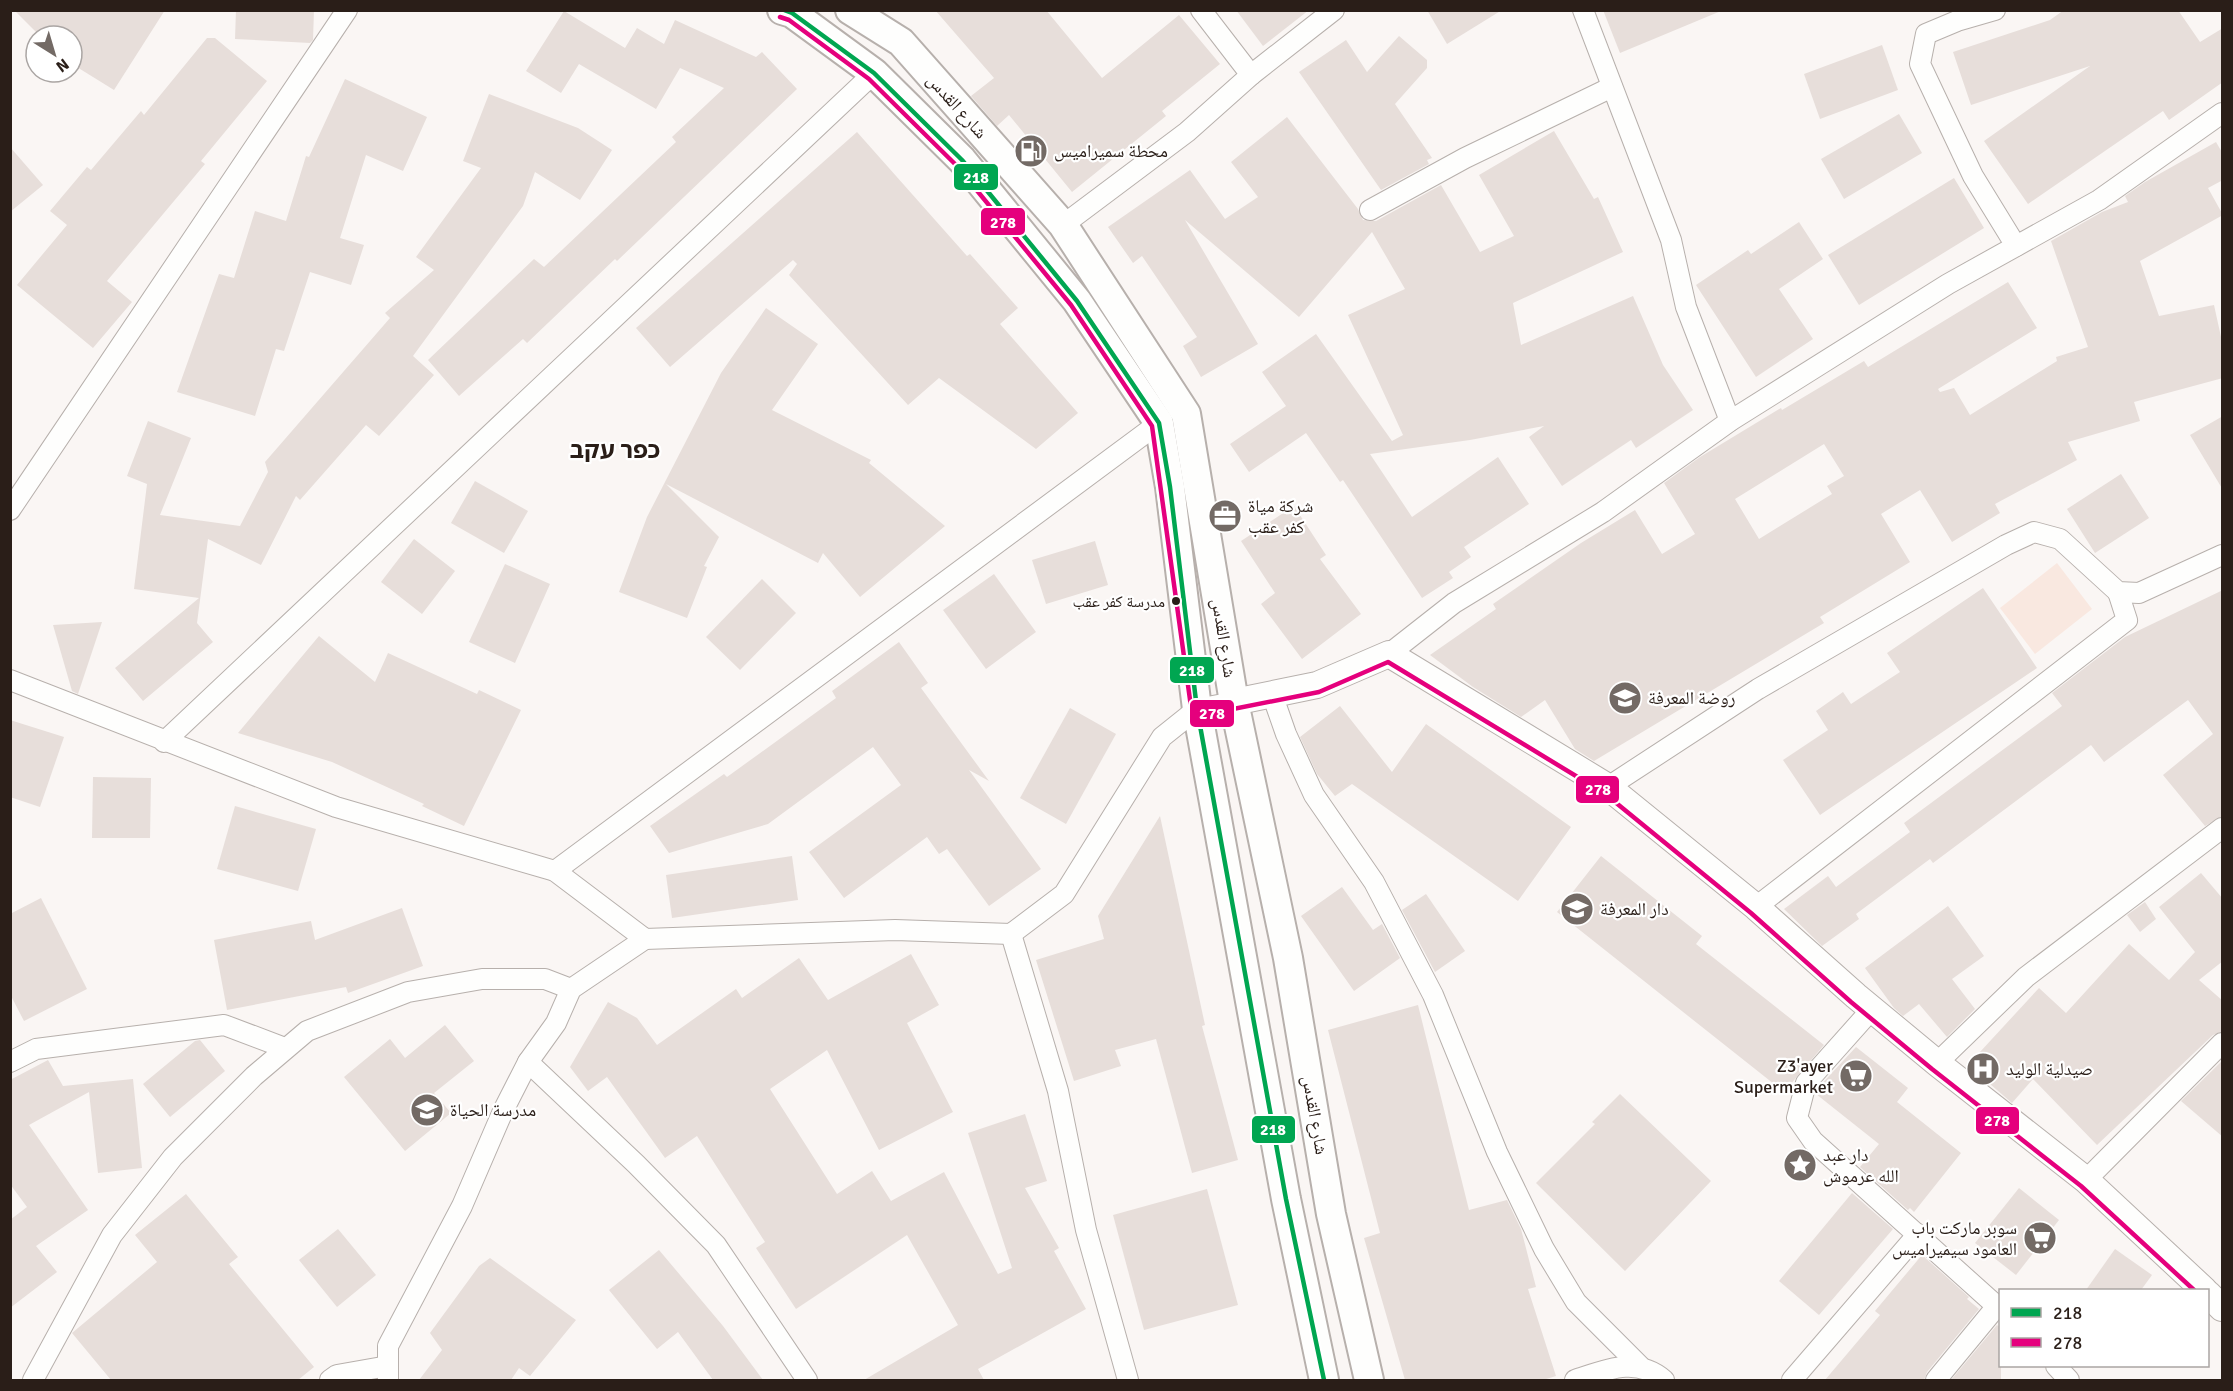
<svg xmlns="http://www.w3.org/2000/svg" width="2233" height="1391" font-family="Signika,'Noto Naskh Arabic','Noto Sans Hebrew',sans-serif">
	<rect width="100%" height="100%" fill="#faf6f4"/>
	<!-- green -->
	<path fill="#f9e8e0" d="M 2057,563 L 2092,609 L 2035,654 L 2000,608 Z"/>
	<!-- building -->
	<g fill="#e7deda" fill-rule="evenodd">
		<path d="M 14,10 L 165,10 L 114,90 L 72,64 L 72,36 L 40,36 Z"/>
		<path d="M 236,10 L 314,10 L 313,40 L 310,43 L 235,39 Z"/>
		<path d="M 935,10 L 1046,10 L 1102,78 L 1179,15 L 1220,64 L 1162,111 L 1166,116 L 1072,192 L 1009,115 L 997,126 L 971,96 L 994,78 Z"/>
		<path d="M 1236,10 L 1309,10 L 1263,46 Z"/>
		<path d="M 1427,10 L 1502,10 L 1447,44 Z"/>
		<path d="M 1603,10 L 1721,10 L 1721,11 L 1620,53 Z"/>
		<path d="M 2064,10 L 2178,10 L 2200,42 L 2223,28 L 2223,82 L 2169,120 L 2163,111 L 2028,204 L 1984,141 L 2090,66 L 1971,105 L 1953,52 L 2050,20 Z"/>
		<path d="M 564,11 L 625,48 L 637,28 L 664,44 L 675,20 L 756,57 L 762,52 L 797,89 L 617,261 L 615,259 L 527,343 L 523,339 L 459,396 L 428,360 L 534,259 L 544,267 L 676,142 L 672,137 L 724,88 L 680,68 L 656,109 L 579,64 L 561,93 L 526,71 Z"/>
		<path d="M 1399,36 L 1427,60 L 1427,68 L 1395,104 L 1432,158 L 1427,160 L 1429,164 L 1381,190 L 1299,72 L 1346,40 L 1367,72 Z"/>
		<path d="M 207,38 L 215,38 L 267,81 L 201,161 L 205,164 L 107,281 L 132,302 L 93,348 L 17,285 L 67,225 L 50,211 L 87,167 L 91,170 L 141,111 L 144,115 Z"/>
		<path d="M 1882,45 L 1898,90 L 1820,119 L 1804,74 Z"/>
		<path d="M 345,79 L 427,117 L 403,171 L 366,155 L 340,238 L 364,245 L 351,285 L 310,272 L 284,351 L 276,349 L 255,416 L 177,392 L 219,274 L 234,278 L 255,211 L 286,221 L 306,156 L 309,157 Z"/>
		<path d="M 489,94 L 578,128 L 612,150 L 580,200 L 535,172 L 523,206 L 413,356 L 434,375 L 379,436 L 366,425 L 300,500 L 296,496 L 261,565 L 208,539 L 197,623 L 213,642 L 143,701 L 115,668 L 199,598 L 134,589 L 147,484 L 127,476 L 148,421 L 191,438 L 160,515 L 240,526 L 268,472 L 265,462 L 390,318 L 385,313 L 434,270 L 416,257 L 481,168 L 463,161 Z"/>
		<path d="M 1899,114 L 1922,153 L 1844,199 L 1821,159 Z"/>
		<path d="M 1287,117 L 1358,209 L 1363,220 L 1376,221 L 1441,185 L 1480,252 L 1514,236 L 1479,175 L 1554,131 L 1594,199 L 1598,197 L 1623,252 L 1513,303 L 1521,345 L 1633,296 L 1663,365 L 1693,410 L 1636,448 L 1631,440 L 1562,486 L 1529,437 L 1544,426 L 1470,440 L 1370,454 L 1412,517 L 1498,457 L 1529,504 L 1464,547 L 1471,557 L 1449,572 L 1453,578 L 1422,598 L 1343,480 L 1340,482 L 1306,433 L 1249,472 L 1230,444 L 1286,406 L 1262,372 L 1316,334 L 1392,441 L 1403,435 L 1348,315 L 1405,289 L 1372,232 L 1299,317 L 1185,220 L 1258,344 L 1201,377 L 1183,346 L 1197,337 L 1142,256 L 1133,263 L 1108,227 L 1190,170 L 1225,219 L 1258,197 L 1231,162 Z"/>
		<path d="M 857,132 L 967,256 L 970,254 L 1018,308 L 1000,324 L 1078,413 L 1036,449 L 939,378 L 908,405 L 789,275 L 797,264 L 793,260 L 670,367 L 636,328 Z"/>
		<path d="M 2216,142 L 2223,154 L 2223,180 L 2208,188 L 2223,215 L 2140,261 L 2159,316 L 2214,305 L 2223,346 L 2223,378 L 2134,402 L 2140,421 L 2068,442 L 2077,460 L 1995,504 L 2000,513 L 1952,542 L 1920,490 L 1881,514 L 1910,562 L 1820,617 L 1824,623 L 1594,761 L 1575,749 L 1545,700 L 1521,717 L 1473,687 L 1430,655 L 1496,609 L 1493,604 L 1581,543 L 1635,510 L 1662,554 L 1695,534 L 1664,483 L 1700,457 L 1781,408 L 1782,410 L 1864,361 L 1868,367 L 2008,282 L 2037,328 L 1938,389 L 1940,392 L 1954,388 L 1970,415 L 2057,361 L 2056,357 L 2088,347 L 2051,241 L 2102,212 L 2128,202 L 2125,196 L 2145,182 ZM 1824,444 L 1844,476 L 1827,486 L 1832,494 L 1759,539 L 1735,499 Z"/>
		<path d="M 10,147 L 43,185 L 10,212 Z"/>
		<path d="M 1954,178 L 1984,228 L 1859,305 L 1828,255 Z"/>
		<path d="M 1799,222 L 1823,259 L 1779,289 L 1813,339 L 1756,377 L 1696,285 L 1748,250 L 1751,254 Z"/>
		<path d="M 766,308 L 818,344 L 772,410 L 871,460 L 869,463 L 945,526 L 860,597 L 823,553 L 818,563 L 666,484 L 719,537 L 704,566 L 707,567 L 687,618 L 619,592 L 647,517 L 721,373 Z"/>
		<path d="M 2223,416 L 2223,490 L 2190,435 Z"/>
		<path d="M 2121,474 L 2149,518 L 2095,553 L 2067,509 Z"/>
		<path d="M 475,481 L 528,511 L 504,553 L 451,523 Z"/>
		<path d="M 1294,506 L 1326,555 L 1320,559 L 1361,614 L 1302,659 L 1261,604 L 1275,593 L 1241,541 Z"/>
		<path d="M 414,539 L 455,571 L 422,614 L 381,582 Z"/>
		<path d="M 1095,541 L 1108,585 L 1046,604 L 1032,560 Z"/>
		<path d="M 505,564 L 550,584 L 515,663 L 469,642 Z"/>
		<path d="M 994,574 L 1036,632 L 986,669 L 943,610 Z"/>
		<path d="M 762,579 L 796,613 L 740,670 L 706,637 Z"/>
		<path d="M 1983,588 L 2037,668 L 1820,815 L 1783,760 L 1828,730 L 1816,711 L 1843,692 L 1851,704 L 1900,672 L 1887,653 Z"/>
		<path d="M 2223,590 L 2223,816 L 2205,826 L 2163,775 L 2213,734 L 2188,700 L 2104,762 L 2091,745 L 1933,863 L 1930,859 L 1856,914 L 1859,919 L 1822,946 L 1784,909 L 1828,876 L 1836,887 L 1910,832 L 1904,823 L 2062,706 L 2052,693 L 2125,637 Z"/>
		<path d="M 102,622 L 78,694 L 72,691 L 53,625 Z"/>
		<path d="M 319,636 L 375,682 L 388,653 L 477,694 L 479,690 L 521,710 L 464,826 L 422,806 L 424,804 L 332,762 L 238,733 Z"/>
		<path d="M 899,642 L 928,683 L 921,688 L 989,781 L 969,770 L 1041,869 L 989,906 L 947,849 L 939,854 L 927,837 L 844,898 L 809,852 L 901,785 L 873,747 L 768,824 L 669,853 L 650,826 L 724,774 L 727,777 L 836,698 L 832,691 Z"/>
		<path d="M 1340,706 L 1392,772 L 1426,724 L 1571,827 L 1518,901 L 1352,784 L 1335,796 L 1317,774 L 1300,737 Z"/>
		<path d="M 1070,708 L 1116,734 L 1066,824 L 1020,798 Z"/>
		<path d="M 10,720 L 64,737 L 40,807 L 10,797 Z"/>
		<path d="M 93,777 L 151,778 L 150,838 L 92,838 Z"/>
		<path d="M 235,806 L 316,829 L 298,891 L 217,869 Z"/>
		<path d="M 1160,816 L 1205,1025 L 1202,1026 L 1238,1160 L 1192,1173 L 1156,1039 L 1115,1050 L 1121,1066 L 1074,1081 L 1036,960 L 1104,939 L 1098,916 Z"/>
		<path d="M 792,856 L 798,900 L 672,918 L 666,875 Z"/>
		<path d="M 1601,856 L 1702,936 L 1696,944 L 1824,1045 L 1784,1092 L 1557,912 Z"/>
		<path d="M 2201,873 L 2223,899 L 2223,961 L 2199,980 L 2223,1001 L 2223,1031 L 2213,1035 L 2097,1145 L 2033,1079 L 2012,1103 L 1968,1065 L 2039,988 L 2066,1013 L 2129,944 L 2169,980 L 2195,952 L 2159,907 Z"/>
		<path d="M 1342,887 L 1373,930 L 1382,924 L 1400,958 L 1354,991 L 1301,916 Z"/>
		<path d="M 1426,894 L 1465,951 L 1435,972 L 1402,910 Z"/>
		<path d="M 41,898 L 87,989 L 24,1021 L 10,994 L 10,914 Z"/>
		<path d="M 2145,902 L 2156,919 L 2140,932 L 2127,915 Z"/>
		<path d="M 1948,906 L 1984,956 L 1952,979 L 1975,1009 L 1947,1037 L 1919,1004 L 1903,1016 L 1894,1008 L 1865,968 Z"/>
		<path d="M 402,908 L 423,966 L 348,993 L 346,987 L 227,1010 L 214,940 L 311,921 L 315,940 Z"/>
		<path d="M 911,954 L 939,1005 L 907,1023 L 953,1112 L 879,1150 L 827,1050 L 770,1089 L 837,1194 L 872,1171 L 891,1201 L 944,1172 L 998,1274 L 1012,1268 L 968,1133 L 1025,1114 L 1047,1181 L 1025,1188 L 1059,1248 L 1054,1251 L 1086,1309 L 978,1369 L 984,1380 L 864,1380 L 958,1325 L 907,1235 L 796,1309 L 756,1248 L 765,1242 L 697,1136 L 665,1158 L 607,1077 L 588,1091 L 570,1067 L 608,1002 L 637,1018 L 657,1045 L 736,989 L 742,998 L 799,958 L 828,1000 Z"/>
		<path d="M 1418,1005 L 1469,1210 L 1507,1200 L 1521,1229 L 1536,1287 L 1528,1289 L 1556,1376 L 1543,1380 L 1405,1380 L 1364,1238 L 1380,1233 L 1328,1030 Z"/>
		<path d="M 445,1025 L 474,1061 L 434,1093 L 451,1113 L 405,1151 L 344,1077 L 390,1039 L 405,1058 Z"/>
		<path d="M 200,1040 L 225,1071 L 170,1117 L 143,1084 L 195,1041 Z"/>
		<path d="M 1856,1047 L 1908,1088 L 1897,1102 L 1961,1153 L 1914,1212 L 1910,1208 L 1908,1210 L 1860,1167 L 1879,1144 L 1816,1094 L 1817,1089 Z"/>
		<path d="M 48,1060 L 63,1086 L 133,1079 L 142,1168 L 98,1173 L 89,1092 L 29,1125 L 88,1210 L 36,1246 L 57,1272 L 10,1308 L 10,1220 L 27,1207 L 10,1184 L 10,1080 Z"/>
		<path d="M 2223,1060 L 2223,1137 L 2181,1101 Z"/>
		<path d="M 1620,1094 L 1711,1181 L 1625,1271 L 1536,1183 L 1595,1124 L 1592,1122 Z"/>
		<path d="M 2019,1188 L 2059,1220 L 2016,1275 L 1975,1243 Z"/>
		<path d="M 1207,1189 L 1238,1305 L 1144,1330 L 1113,1215 Z"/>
		<path d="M 1852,1193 L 1893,1229 L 1819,1315 L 1779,1281 Z"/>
		<path d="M 186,1194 L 238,1257 L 229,1264 L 314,1367 L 298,1380 L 111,1380 L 72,1333 L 157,1262 L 135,1235 Z"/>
		<path d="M 338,1229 L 376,1275 L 337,1307 L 299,1260 Z"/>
		<path d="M 2115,1249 L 2152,1275 L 2141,1290 L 2086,1290 Z"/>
		<path d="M 659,1250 L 723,1326 L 763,1380 L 713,1380 L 678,1332 L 657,1349 L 609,1290 Z"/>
		<path d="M 1922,1255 L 1969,1297 L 1967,1299 L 1979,1309 L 1927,1372 L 1924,1380 L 1825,1380 L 1880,1315 L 1875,1311 Z"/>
		<path d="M 490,1258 L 576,1320 L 530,1376 L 519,1368 L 511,1380 L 419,1380 L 442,1350 L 430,1333 L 479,1266 Z"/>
		<path d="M 1997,1325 L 2001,1328 L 2001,1380 L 1951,1380 Z"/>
	</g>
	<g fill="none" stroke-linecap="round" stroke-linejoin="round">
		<defs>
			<g id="minor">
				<path d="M 1583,10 L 1671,240 L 1686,307 L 1730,421"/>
				<path d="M 1995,10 L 1957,21 L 1926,34 L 1920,64 L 1973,176 L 2016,246"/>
				<path d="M 1251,75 L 1334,10"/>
				<path d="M 1370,210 L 1465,158 L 1612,87"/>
				<path d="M 1063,225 L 1187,132 L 1251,75 L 1201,10"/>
				<path d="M 10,510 L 347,10"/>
				<path d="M 1389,654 L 1454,603 L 1603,512 L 1730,421 L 1948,284 L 2099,200 L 2222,113"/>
				<path d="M 10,680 L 336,807 L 555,871 L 645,939 L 895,930 L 1011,934 L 1064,894 L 1162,737 L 1197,709 L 1234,702"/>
				<path d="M 1272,694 L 1286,734 L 1314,795 L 1374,882 L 1433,995 L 1497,1152 L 1544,1249 L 1576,1302 L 1640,1366"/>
				<path d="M 164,742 L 874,73"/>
				<path d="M 1608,787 L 1758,689 L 2006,545 L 2034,532 L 2060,539 L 2118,592 L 2139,593 L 2222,555"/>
				<path d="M 555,871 L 1159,423"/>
				<path d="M 1756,907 L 2127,620 L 2118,592"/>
				<path d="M 1011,934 L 1058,1091 L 1086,1230 L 1128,1380"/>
				<path d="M 645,939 L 571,989 L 556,1023 L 528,1062 L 636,1164 L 716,1245 L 807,1380"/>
				<path d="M 1872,1009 L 1806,1083 L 1797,1118 L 1813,1141 L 2000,1309"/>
				<path d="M 10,1062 L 36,1049 L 224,1025 L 285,1048"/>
				<path d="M 1937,1063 L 2026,977 L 2222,828"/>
				<path d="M 2086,1180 L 2222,1043"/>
				<path d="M 2056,1366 L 2069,1380"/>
				<path d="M 33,1380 L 112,1235 L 173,1157 L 254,1076 L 307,1031 L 408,992 L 482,979 L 545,979 L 571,989"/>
				<path d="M 330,1380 L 337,1375 L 388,1366"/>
				<path d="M 388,1380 L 388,1346 L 462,1206 L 503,1111 L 528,1062"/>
				<path d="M 1575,1380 C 1606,1370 1636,1356 1664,1380"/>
				<path d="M 1792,1380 L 1918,1234"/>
				<path d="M 1936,1380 L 1997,1306"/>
			</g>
			<g id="tertiary">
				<path d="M 1234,702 L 1317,685 L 1389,654 L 1608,787 L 1756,907 L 1856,996 L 1937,1063 L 2086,1180 L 2204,1290"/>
				<path d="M 2208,1294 L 2222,1308"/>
			</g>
			<g id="secondary">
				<path d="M 782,10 L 792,13 L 874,73 L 962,160 L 1077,301 L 1159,423 L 1170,487 L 1197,709 L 1286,1199 L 1324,1380"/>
				<path d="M 850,10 L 901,42 L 1063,225 L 1186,414 L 1234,702 L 1288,958 L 1331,1214 L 1369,1380"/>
			</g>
		</defs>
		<!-- minor casing -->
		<use href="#minor" stroke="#b7b0ac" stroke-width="22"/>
		<!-- tertiary casing -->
		<use href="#tertiary" stroke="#b7b0ac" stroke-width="28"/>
		<!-- secondary casing -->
		<use href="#secondary" stroke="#b7b0ac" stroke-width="32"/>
		<!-- minor -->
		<use href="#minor" stroke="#fefefd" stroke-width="20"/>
		<!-- tertiary -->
		<use href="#tertiary" stroke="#fefefd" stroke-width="26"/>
		<!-- secondary -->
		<use href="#secondary" stroke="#fefefd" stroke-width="28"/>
		<defs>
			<path id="bus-1" d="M 784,10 L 792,13 L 874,73 L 962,160 L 1077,301 L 1159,423 L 1170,487 L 1197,709 L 1286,1199 L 1324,1380"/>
			<path id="bus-2" d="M 780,17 L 789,20 L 869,79 L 956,165 L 1071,305 L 1152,426 L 1192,714 L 1198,716 L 1319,692 L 1388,662 L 1604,793 L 1751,913 L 1851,1002 L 1932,1069 L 2081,1186 L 2194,1290"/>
		</defs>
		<!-- bus-1 casing -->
		<use href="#bus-1" stroke="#fff" stroke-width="9"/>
		<!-- bus-2 casing -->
		<use href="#bus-2" stroke="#fff" stroke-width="9"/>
		<!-- bus-1 -->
		<use href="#bus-1" stroke="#00a651" stroke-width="4.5"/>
		<!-- bus-2 -->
		<use href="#bus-2" stroke="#e5007d" stroke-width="4.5"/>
	</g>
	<!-- icons -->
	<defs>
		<symbol id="fuel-disc" viewBox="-11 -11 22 22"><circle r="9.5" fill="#736a65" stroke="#fff"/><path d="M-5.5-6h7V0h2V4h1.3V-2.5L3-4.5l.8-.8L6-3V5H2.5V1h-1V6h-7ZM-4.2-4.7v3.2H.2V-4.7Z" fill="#fff"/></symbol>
		<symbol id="office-disc" viewBox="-11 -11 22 22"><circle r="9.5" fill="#736a65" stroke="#fff"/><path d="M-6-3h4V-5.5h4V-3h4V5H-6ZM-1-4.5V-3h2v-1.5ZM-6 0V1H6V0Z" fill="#fff"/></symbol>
		<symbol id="school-disc" viewBox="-11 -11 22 22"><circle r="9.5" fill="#736a65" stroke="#fff"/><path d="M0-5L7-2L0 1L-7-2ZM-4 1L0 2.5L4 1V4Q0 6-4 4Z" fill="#fff"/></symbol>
		<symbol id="hospital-disc" viewBox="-11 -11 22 22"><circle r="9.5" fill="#736a65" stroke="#fff"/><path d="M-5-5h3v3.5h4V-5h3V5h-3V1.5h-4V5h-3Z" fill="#fff"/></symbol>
		<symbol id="supermarket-disc" viewBox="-11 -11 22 22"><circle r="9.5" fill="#736a65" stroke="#fff"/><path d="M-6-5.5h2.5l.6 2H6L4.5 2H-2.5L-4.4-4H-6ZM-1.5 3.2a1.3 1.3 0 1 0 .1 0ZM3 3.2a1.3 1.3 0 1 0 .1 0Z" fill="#fff"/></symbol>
		<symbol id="sight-disc" viewBox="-11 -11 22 22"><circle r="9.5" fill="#736a65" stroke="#fff"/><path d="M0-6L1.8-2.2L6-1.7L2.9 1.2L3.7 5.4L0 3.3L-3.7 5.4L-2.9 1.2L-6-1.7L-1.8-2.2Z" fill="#fff"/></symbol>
	</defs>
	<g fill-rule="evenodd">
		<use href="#fuel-disc" x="1012" y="132" width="38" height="38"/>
		<use href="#office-disc" x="1206" y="497" width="38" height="38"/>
		<use href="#school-disc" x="1606" y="679" width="38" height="38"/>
		<use href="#school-disc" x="1558" y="890" width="38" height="38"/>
		<use href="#hospital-disc" x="1964" y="1050" width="38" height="38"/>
		<use href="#supermarket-disc" x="1837" y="1057" width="38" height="38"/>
		<use href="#school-disc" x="408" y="1091" width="38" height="38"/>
		<use href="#sight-disc" x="1781" y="1146" width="38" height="38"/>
		<use href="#supermarket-disc" x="2021" y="1219" width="38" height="38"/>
	</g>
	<!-- markers -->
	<circle fill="#2a1e18" stroke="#fff" stroke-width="2" cx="1176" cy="601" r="5"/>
	<g text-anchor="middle" stroke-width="4.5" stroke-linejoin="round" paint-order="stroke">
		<!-- bus labels -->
		<g font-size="16" fill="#2a1e18" stroke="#fff" text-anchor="end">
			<text x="1165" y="607">مدرسة كفر عقب</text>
		</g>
		<!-- street labels -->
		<g font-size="18" fill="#2a1e18" stroke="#fff">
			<text transform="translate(957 106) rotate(48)" y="6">شارع القدس</text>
			<text transform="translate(1224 638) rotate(81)" y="6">شارع القدس</text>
			<text transform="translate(1315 1115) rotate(80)" y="6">شارع القدس</text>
		</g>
		<!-- poi labels -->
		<g font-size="18" fill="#2a1e18" stroke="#fff" text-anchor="start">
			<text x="1054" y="157">محطة سميراميس</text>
			<text x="1248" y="512">شركة مياة<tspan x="1248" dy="21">كفر عقب</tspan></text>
			<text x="1648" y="704">روضة المعرفة</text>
			<text x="1600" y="915">دار المعرفة</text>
			<text x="1833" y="1072" text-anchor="end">Z3'ayer<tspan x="1833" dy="21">Supermarket</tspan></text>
			<text x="2006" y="1075">صيدلية الوليد</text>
			<text x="450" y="1116">مدرسة الحياة</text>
			<text x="1823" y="1161">دار عبد<tspan x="1823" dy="21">الله عرموش</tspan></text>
			<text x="2017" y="1234" text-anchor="end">سوبر ماركت باب<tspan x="2017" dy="21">العامود سيميراميس</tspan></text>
		</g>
		<!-- district labels -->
		<g font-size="24" font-weight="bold" fill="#2a1e18" stroke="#fff">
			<text x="615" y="458">כפר עקב</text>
		</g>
	</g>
	<g stroke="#fff" stroke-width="2">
		<rect x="953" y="163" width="46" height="28" rx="6" fill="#00a651"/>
		<rect x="980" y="207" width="46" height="29" rx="6" fill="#e5007d"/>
		<rect x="1169" y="656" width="46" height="28" rx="6" fill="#00a651"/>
		<rect x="1189" y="699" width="46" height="29" rx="6" fill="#e5007d"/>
		<rect x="1575" y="775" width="45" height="29" rx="6" fill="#e5007d"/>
		<rect x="1975" y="1106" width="45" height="29" rx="6" fill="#e5007d"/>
		<rect x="1251" y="1115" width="45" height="29" rx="6" fill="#00a651"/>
	</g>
	<g font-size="16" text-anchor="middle" font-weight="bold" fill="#fff">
		<text x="976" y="183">218</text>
		<text x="1003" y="228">278</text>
		<text x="1192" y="676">218</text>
		<text x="1212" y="719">278</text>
		<text x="1598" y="795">278</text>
		<text x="1997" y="1126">278</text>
		<text x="1273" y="1135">218</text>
	</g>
	<!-- border -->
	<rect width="2233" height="1391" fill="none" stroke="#2a1e18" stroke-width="24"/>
	<!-- legend -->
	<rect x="1999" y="1289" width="210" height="78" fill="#ffffff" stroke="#aaa5a3" stroke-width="1.5"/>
	<rect x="2011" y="1308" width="30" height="9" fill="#00a651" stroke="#aaa5a3" stroke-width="1.5"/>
	<text x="2053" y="1319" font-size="18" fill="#2a1e18">218</text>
	<rect x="2011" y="1338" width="30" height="9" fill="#e5007d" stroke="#aaa5a3" stroke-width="1.5"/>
	<text x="2053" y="1349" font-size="18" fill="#2a1e18">278</text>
	<!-- north arrow -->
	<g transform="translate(54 54) rotate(143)"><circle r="28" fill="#ffffff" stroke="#aaa5a3" stroke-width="1.5"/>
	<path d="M0-4.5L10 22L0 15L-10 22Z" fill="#736a65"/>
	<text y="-9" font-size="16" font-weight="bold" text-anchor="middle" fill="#2a1e18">N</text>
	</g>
</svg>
